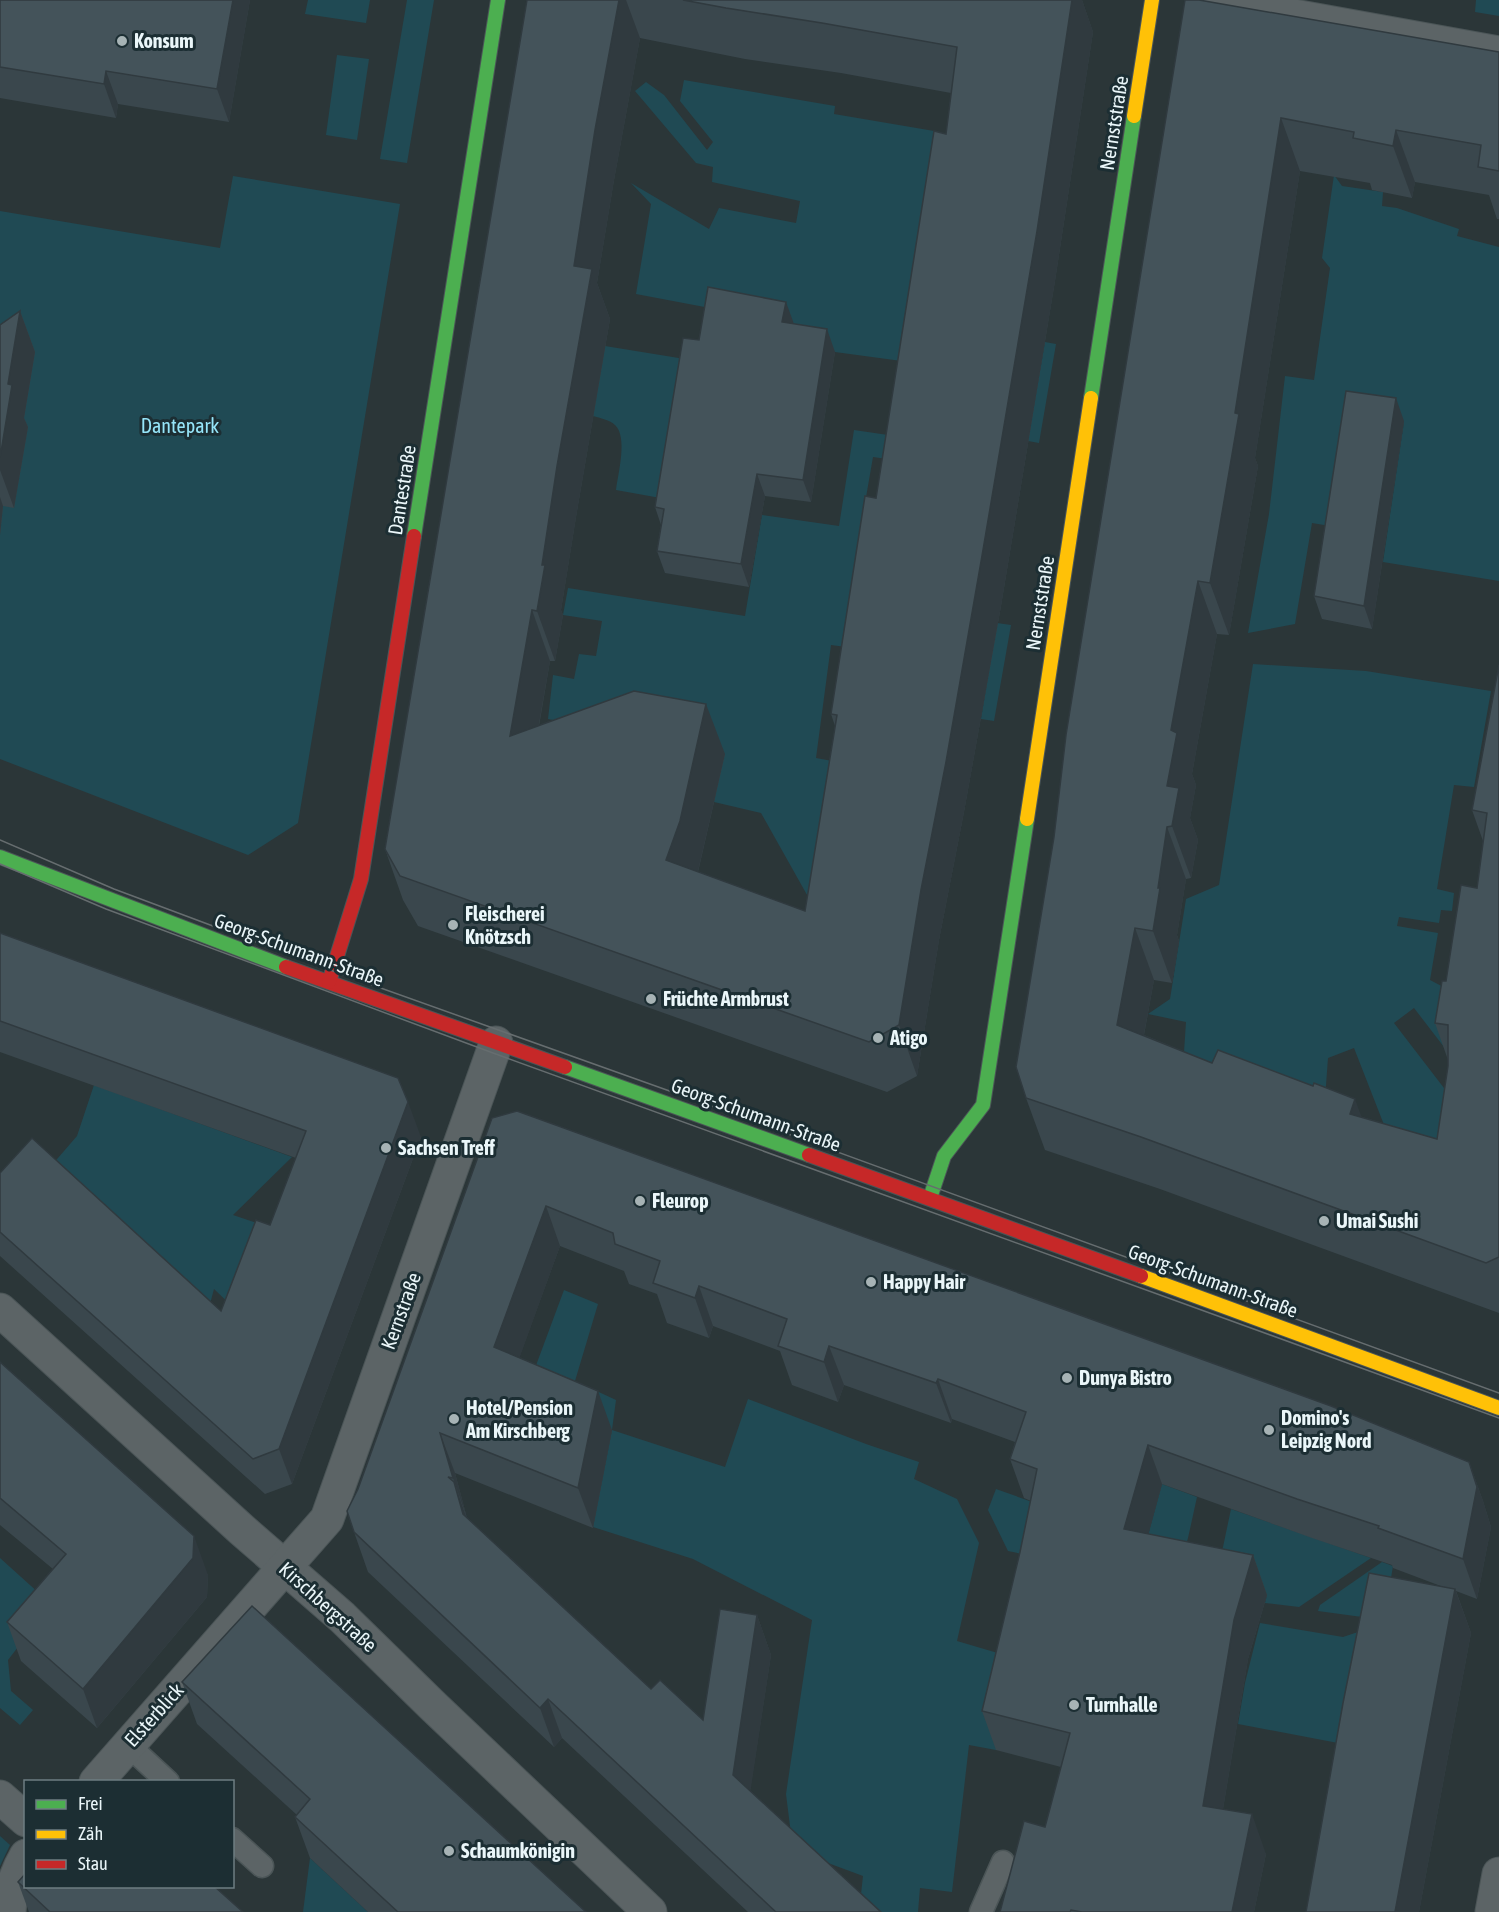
<svg xmlns="http://www.w3.org/2000/svg" width="1499" height="1912" font-family="'Asap Condensed',sans-serif">
	<rect width="100%" height="100%" fill="#2b3638"/>
	<!-- green -->
	<g fill="#204a54">
		<path d="M 308,0 L 370,0 L 366,23 L 305,14 Z"/>
		<path d="M 407,0 L 434,0 L 407,163 L 380,159 Z"/>
		<path d="M 1476,0 L 1499,0 L 1499,16 L 1475,12 Z"/>
		<path d="M 337,55 L 369,59 L 357,140 L 326,135 Z"/>
		<path d="M 684,80 L 835,106 L 834,114 L 940,132 L 932,176 L 909,362 L 835,352 L 794,324 L 636,294 L 651,204 L 631,183 L 709,229 L 719,208 L 796,223 L 800,201 L 712,182 L 713,167 L 696,163 L 635,91 L 646,82 L 664,95 L 707,150 L 713,142 L 680,101 Z"/>
		<path d="M 1334,175 L 1342,186 L 1383,192 L 1382,206 L 1397,208 L 1459,229 L 1457,236 L 1499,247 L 1499,581 L 1383,562 L 1404,422 L 1336,527 L 1312,523 L 1295,624 L 1248,633 L 1269,514 L 1285,376 L 1314,380 L 1330,268 L 1322,258 Z"/>
		<path d="M 233,176 L 400,204 L 298,823 L 248,855 L 0,759 L 0,211 L 220,248 Z"/>
		<path d="M 1045,342 L 1056,344 L 1039,443 L 1028,441 Z"/>
		<path d="M 605,346 L 691,360 L 666,499 L 616,490 C 618,474 628,437 615,425 C 610,420 600,418 593,416 Z"/>
		<path d="M 854,430 L 922,440 L 909,462 L 873,457 L 865,503 L 884,652 L 831,645 L 816,758 L 865,767 L 820,918 L 761,813 L 714,802 L 724,754 L 548,719 L 553,675 L 574,679 L 579,654 L 596,656 L 602,621 L 563,615 L 568,588 L 745,616 L 762,515 L 839,526 Z"/>
		<path d="M 997,623 L 1011,625 L 994,721 L 981,719 Z"/>
		<path d="M 1253,664 L 1366,671 L 1491,691 L 1474,787 L 1454,785 L 1437,889 L 1454,893 L 1452,911 L 1441,910 L 1439,923 L 1399,917 L 1397,926 L 1438,933 L 1430,980 L 1472,1002 L 1444,1047 L 1414,1008 L 1394,1023 L 1467,1118 L 1404,1176 L 1354,1048 L 1328,1058 L 1323,1126 L 1218,1065 L 1184,1052 L 1186,1022 L 1148,1014 L 1170,999 L 1186,899 L 1219,885 Z"/>
		<path d="M 94,1085 L 292,1157 L 233,1215 L 293,1235 L 259,1332 L 214,1289 L 206,1319 L 45,1173 L 77,1136 Z"/>
		<path d="M 564,1290 L 598,1304 L 575,1381 L 616,1400 L 612,1430 L 725,1467 L 748,1399 L 866,1444 L 919,1462 L 914,1479 L 957,1499 L 979,1543 L 957,1641 L 1018,1659 L 996,1750 L 969,1745 L 952,1892 L 920,1888 L 918,1912 L 859,1912 L 863,1876 L 793,1850 L 786,1794 L 812,1620 L 693,1559 L 593,1527 L 612,1430 L 525,1395 Z"/>
		<path d="M 1162,1484 L 1197,1497 L 1188,1538 L 1182,1557 L 1146,1542 Z"/>
		<path d="M 996,1489 L 1052,1509 L 1042,1558 L 1008,1551 L 988,1510 Z"/>
		<path d="M 1231,1509 L 1371,1558 L 1299,1607 L 1265,1603 L 1267,1595 L 1215,1585 Z"/>
		<path d="M 0,1558 L 51,1604 L 8,1660 L 11,1691 L 33,1710 L 20,1725 L 0,1708 Z"/>
		<path d="M 1382,1562 L 1393,1566 L 1384,1620 L 1318,1611 L 1320,1605 Z"/>
		<path d="M 1260,1623 L 1343,1637 L 1373,1627 L 1359,1747 L 1238,1724 L 1245,1683 Z"/>
		<path d="M 0,1836 L 10,1845 L 0,1866 Z"/>
		<path d="M 310,1858 L 368,1912 L 303,1912 Z"/>
	</g>
	<g fill="none" stroke-linecap="round" stroke-linejoin="round">
		<defs>
			<g id="lane">
				<path d="M 128,1745 L 168,1782"/>
				<path d="M 232,1839 L 262,1866"/>
				<path d="M 981,1912 L 1003,1862"/>
			</g>
			<g id="street">
				<path d="M 1205,0 L 1499,53"/>
				<path d="M 0,1310 L 242,1530 L 342,1617 L 433,1706 L 650,1912"/>
				<path d="M 96,1782 L 327,1519 L 496,1043"/>
				<path d="M 0,1797 L 26,1820"/>
				<path d="M 9,1912 C 10,1891 15,1875 26,1856"/>
				<path d="M 1492,1912 L 1499,1874"/>
			</g>
			<g id="fast">
				<path d="M 1091,398 L 1134,116"/>
				<path d="M 414,536 L 498,0"/>
				<path d="M 0,857 L 286,967"/>
				<path d="M 565,1067 L 809,1155"/>
				<path d="M 930,1198 L 944,1156 L 983,1105 L 1027,819"/>
			</g>
			<g id="slow">
				<path d="M 1134,116 L 1152,0"/>
				<path d="M 1027,819 L 1091,398"/>
				<path d="M 1141,1276 L 1499,1408"/>
			</g>
			<g id="jam">
				<path d="M 286,967 L 565,1067"/>
				<path d="M 329,982 L 361,879 L 414,536"/>
				<path d="M 809,1155 L 1141,1276"/>
			</g>
		</defs>
		<!-- lane casing -->
		<use href="#lane" stroke="#4b5557" stroke-width="25"/>
		<!-- street casing -->
		<use href="#street" stroke="#4b5557" stroke-width="35"/>
		<!-- fast casing -->
		<use href="#fast" stroke="#4b5557" stroke-width="16"/>
		<!-- slow casing -->
		<use href="#slow" stroke="#4b5557" stroke-width="16"/>
		<!-- jam casing -->
		<use href="#jam" stroke="#4b5557" stroke-width="16"/>
		<!-- lane -->
		<use href="#lane" stroke="#5c6466" stroke-width="22"/>
		<!-- street -->
		<use href="#street" stroke="#5c6466" stroke-width="33"/>
		<!-- fast -->
		<use href="#fast" stroke="#4caf50" stroke-width="14"/>
		<!-- slow -->
		<use href="#slow" stroke="#ffc107" stroke-width="14"/>
		<!-- jam -->
		<use href="#jam" stroke="#c62828" stroke-width="14"/>
		<!-- tram -->
		<g stroke="#666d6f" stroke-width="1.5">
			<path d="M 0,840 L 114,889 L 333,971 L 692,1099 L 1499,1393"/>
			<path d="M 0,864 L 106,909 L 493,1053 L 1499,1418"/>
		</g>
	</g>
	<!-- wall -->
	<g fill="#3a474d" fill-rule="evenodd">
		<path d="M 0,0 L 250,0 L 229,122 L 118,104 L 116,118 L 0,98 Z"/>
		<path d="M 527,0 L 1082,0 L 1093,32 L 1055,281 L 1001,606 L 964,812 L 939,940 L 917,1076 L 887,1092 L 418,926 L 403,900 L 385,849 ZM 640,38 L 745,59 L 841,73 L 951,93 L 946,134 L 876,498 L 831,714 L 835,726 L 805,911 L 698,872 L 725,754 L 539,726 L 550,661 L 555,661 L 563,615 L 561,610 L 576,517 L 610,319 L 597,283 L 614,180 Z"/>
		<path d="M 1185,0 L 1499,52 L 1499,219 L 1497,219 L 1489,195 L 1415,182 L 1412,198 L 1372,190 L 1370,183 L 1300,171 L 1255,458 L 1258,466 L 1229,635 L 1217,634 L 1192,774 L 1196,785 L 1190,818 L 1198,840 L 1191,878 L 1186,879 L 1177,935 L 1179,941 L 1172,983 L 1154,980 L 1144,1035 L 1212,1063 L 1362,1117 L 1437,1139 L 1448,1066 L 1448,1060 L 1435,1023 L 1446,981 L 1477,888 L 1483,841 L 1472,810 L 1499,664 L 1499,1313 L 1160,1189 L 1045,1150 L 1026,1098 L 1054,837 Z"/>
		<path d="M 20,311 L 35,352 L 24,418 L 28,427 L 14,508 L 3,506 L 0,535 L 0,325 Z"/>
		<path d="M 794,324 L 835,352 L 811,502 L 765,496 L 749,587 L 665,573 L 657,551 L 661,525 L 655,507 L 699,340 Z"/>
		<path d="M 1404,421 L 1372,629 L 1322,619 L 1314,596 Z"/>
		<path d="M 0,933 L 421,1137 L 292,1484 L 265,1494 L 0,1256 L 0,1173 L 221,1311 L 270,1225 L 296,1158 L 0,1052 Z"/>
		<path d="M 492,1118 L 1469,1462 L 1483,1501 L 1491,1527 L 1477,1599 L 1456,1591 L 1471,1633 L 1419,1912 L 1306,1912 L 1446,1588 L 1393,1568 L 1392,1565 L 1312,1538 L 1162,1484 L 1148,1534 L 1253,1555 L 1267,1595 L 1248,1659 L 1223,1809 L 1266,1854 L 1254,1912 L 1000,1912 L 1045,1827 L 1061,1767 L 996,1750 L 982,1711 L 1020,1552 L 1031,1501 L 1024,1498 L 1010,1459 L 1015,1442 L 952,1419 L 951,1423 L 844,1385 L 838,1402 L 792,1385 L 780,1351 L 713,1326 L 709,1338 L 667,1323 L 657,1294 L 629,1284 L 624,1271 L 560,1246 L 519,1358 L 612,1430 L 593,1528 L 455,1473 L 467,1518 L 651,1689 L 703,1720 L 757,1615 L 771,1655 L 750,1791 L 881,1912 L 748,1912 L 562,1738 L 554,1747 L 368,1572 L 354,1532 L 358,1489 Z"/>
		<path d="M 0,1362 L 208,1575 L 207,1597 L 97,1728 L 21,1661 L 7,1622 L 53,1569 L 0,1525 Z"/>
		<path d="M 182,1682 L 586,1912 L 368,1912 L 310,1858 L 295,1817 L 297,1815 L 197,1724 Z"/>
		<path d="M 18,1882 L 243,1912 L 29,1912 Z"/>
	</g>
	<!-- shaded-wall -->
	<g fill="#303a3f">
		<path d="M 233,0 L 250,0 L 229,122 L 217,89 Z"/>
		<path d="M 619,0 L 626,0 L 640,38 L 614,180 L 597,283 L 610,319 L 576,517 L 561,610 L 563,615 L 555,661 L 537,611 L 574,266 L 595,130 Z"/>
		<path d="M 1072,0 L 1082,0 L 1093,32 L 1055,281 L 1001,606 L 964,812 L 939,940 L 917,1076 L 899,1025 L 921,890 Z"/>
		<path d="M 106,71 L 118,104 L 116,118 L 104,84 Z"/>
		<path d="M 1281,118 L 1300,171 L 1255,458 L 1258,466 L 1229,635 L 1210,583 L 1235,413 Z"/>
		<path d="M 1396,130 L 1415,182 L 1412,198 L 1393,146 Z"/>
		<path d="M 786,302 L 794,324 L 782,322 Z"/>
		<path d="M 20,311 L 35,352 L 24,418 L 28,427 L 14,508 L 0,470 L 0,458 L 8,384 Z"/>
		<path d="M 827,329 L 835,352 L 811,502 L 803,480 Z"/>
		<path d="M 1396,398 L 1404,421 L 1372,629 L 1364,606 Z"/>
		<path d="M 757,474 L 765,496 L 749,587 L 741,564 Z"/>
		<path d="M 0,497 L 3,506 L 0,535 Z"/>
		<path d="M 1198,581 L 1217,634 L 1192,774 L 1196,785 L 1190,818 L 1198,840 L 1191,878 L 1172,826 L 1167,786 L 1171,730 Z"/>
		<path d="M 532,610 L 550,661 L 528,786 L 510,736 Z"/>
		<path d="M 706,704 L 725,754 L 698,871 L 684,910 L 666,860 Z"/>
		<path d="M 1167,827 L 1186,879 L 1177,935 L 1179,941 L 1172,983 L 1153,931 L 1158,888 Z"/>
		<path d="M 1135,928 L 1154,980 L 1136,1077 L 1117,1025 Z"/>
		<path d="M 1355,1099 L 1374,1151 L 1350,1114 Z"/>
		<path d="M 408,1102 L 421,1137 L 292,1484 L 279,1449 Z"/>
		<path d="M 546,1206 L 560,1246 L 509,1387 L 494,1347 Z"/>
		<path d="M 699,1286 L 713,1326 L 709,1338 L 695,1298 Z"/>
		<path d="M 829,1346 L 844,1385 L 838,1402 L 824,1362 Z"/>
		<path d="M 938,1379 L 952,1419 L 951,1423 L 936,1383 Z"/>
		<path d="M 598,1391 L 612,1430 L 593,1528 L 578,1488 Z"/>
		<path d="M 440,1433 L 455,1473 L 467,1518 L 453,1478 Z"/>
		<path d="M 1148,1445 L 1162,1484 L 1139,1569 L 1124,1529 Z"/>
		<path d="M 1469,1462 L 1483,1501 L 1491,1527 L 1477,1599 L 1463,1559 Z"/>
		<path d="M 454,1482 L 468,1522 L 463,1514 Z"/>
		<path d="M 194,1536 L 208,1575 L 207,1597 L 97,1728 L 83,1689 Z"/>
		<path d="M 1253,1555 L 1267,1595 L 1248,1659 L 1217,1845 L 1203,1806 L 1234,1620 Z"/>
		<path d="M 1455,1589 L 1471,1633 L 1419,1912 L 1395,1912 Z"/>
		<path d="M 757,1615 L 771,1655 L 747,1814 L 733,1775 Z"/>
		<path d="M 548,1699 L 562,1738 L 554,1747 L 540,1708 Z"/>
		<path d="M 1252,1814 L 1266,1854 L 1254,1912 L 1232,1912 Z"/>
	</g>
	<!-- building -->
	<g fill="#44535a" stroke="#303a3f" stroke-width="1.5">
		<path d="M 0,0 L 233,0 L 217,89 L 106,71 L 104,84 L 0,67 Z"/>
		<path d="M 527,0 L 619,0 L 595,130 L 574,266 L 592,269 L 557,466 L 542,565 L 545,565 L 537,611 L 532,610 L 510,736 L 634,691 L 706,704 L 680,821 L 666,860 L 805,911 L 837,715 L 831,714 L 865,496 L 876,498 L 934,131 L 946,134 L 957,47 L 822,23 L 726,8 L 683,0 L 1072,0 L 1037,231 L 982,556 L 946,762 L 921,890 L 899,1025 L 869,1042 L 400,876 L 385,849 Z"/>
		<path d="M 1185,0 L 1199,0 L 1499,52 L 1499,171 L 1478,167 L 1481,145 L 1396,130 L 1393,146 L 1353,138 L 1354,132 L 1281,118 L 1235,413 L 1239,414 L 1210,583 L 1198,581 L 1171,730 L 1177,733 L 1167,786 L 1179,788 L 1172,826 L 1167,827 L 1158,888 L 1160,888 L 1153,931 L 1135,928 L 1117,1025 L 1212,1063 L 1218,1050 L 1313,1086 L 1314,1083 L 1355,1099 L 1350,1114 L 1437,1139 L 1448,1066 L 1448,1025 L 1435,1023 L 1442,981 L 1446,981 L 1461,885 L 1477,888 L 1487,813 L 1472,810 L 1499,665 L 1499,1257 L 1486,1263 L 1141,1137 L 1026,1098 L 1016,1067 L 1054,837 L 1066,735 Z"/>
		<path d="M 708,287 L 786,302 L 782,322 L 827,329 L 803,480 L 757,474 L 741,564 L 657,551 L 664,509 L 655,507 L 683,338 L 699,340 Z"/>
		<path d="M 20,311 L 8,384 L 12,385 L 0,458 L 0,325 Z"/>
		<path d="M 1346,391 L 1396,398 L 1364,606 L 1314,596 Z"/>
		<path d="M 0,933 L 398,1078 L 408,1102 L 279,1449 L 253,1459 L 0,1232 L 0,1173 L 32,1138 L 221,1311 L 256,1220 L 270,1225 L 306,1131 L 0,1021 Z"/>
		<path d="M 517,1111 L 1331,1406 L 1469,1462 L 1477,1487 L 1463,1559 L 1378,1528 L 1379,1526 L 1297,1499 L 1148,1445 L 1124,1529 L 1253,1555 L 1234,1620 L 1203,1806 L 1252,1814 L 1232,1912 L 1082,1912 L 1071,1910 L 1070,1912 L 1000,1912 L 1024,1821 L 1045,1827 L 1070,1733 L 982,1711 L 1020,1552 L 1037,1469 L 1010,1459 L 1026,1412 L 938,1379 L 936,1383 L 829,1346 L 824,1362 L 778,1346 L 787,1319 L 699,1286 L 695,1298 L 653,1283 L 660,1261 L 615,1244 L 613,1233 L 546,1206 L 494,1347 L 598,1391 L 578,1488 L 440,1433 L 453,1478 L 448,1477 L 454,1482 L 463,1514 L 651,1689 L 660,1680 L 703,1720 L 720,1609 L 757,1615 L 733,1775 L 881,1912 L 776,1912 L 548,1699 L 540,1708 L 354,1532 L 347,1511 L 358,1489 L 492,1118 Z"/>
		<path d="M 0,1362 L 194,1536 L 193,1558 L 83,1689 L 7,1622 L 66,1554 L 0,1498 Z"/>
		<path d="M 1369,1573 L 1455,1589 L 1395,1912 L 1306,1912 L 1343,1703 Z"/>
		<path d="M 252,1606 L 586,1912 L 398,1912 L 295,1817 L 310,1799 L 182,1682 Z"/>
		<path d="M 26,1873 L 26,1887 L 215,1887 L 243,1912 L 50,1912 L 18,1882 Z"/>
	</g>
	<!-- markers -->
	<g fill="#a7b3b5" stroke="#1c2e33" stroke-width="2">
		<circle cx="122" cy="41" r="6"/>
		<circle cx="453" cy="925" r="6"/>
		<circle cx="651" cy="999" r="6"/>
		<circle cx="878" cy="1038" r="6"/>
		<circle cx="386" cy="1148" r="6"/>
		<circle cx="640" cy="1201" r="6"/>
		<circle cx="1324" cy="1221" r="6"/>
		<circle cx="871" cy="1282" r="6"/>
		<circle cx="1067" cy="1378" r="6"/>
		<circle cx="454" cy="1419" r="6"/>
		<circle cx="1269" cy="1430" r="6"/>
		<circle cx="1074" cy="1705" r="6"/>
		<circle cx="449" cy="1851" r="6"/>
	</g>
	<g text-anchor="middle" stroke-width="6" stroke-linejoin="round" paint-order="stroke">
		<!-- poi labels -->
		<g font-size="20" font-weight="bold" fill="#eaf6f9" stroke="#1c2e33" text-anchor="start">
			<text x="134" y="48">Konsum</text>
			<text x="465" y="921">Fleischerei<tspan x="465" dy="23">Knötzsch</tspan></text>
			<text x="663" y="1006">Früchte Armbrust</text>
			<text x="890" y="1045">Atigo</text>
			<text x="398" y="1155">Sachsen Treff</text>
			<text x="652" y="1208">Fleurop</text>
			<text x="1336" y="1228">Umai Sushi</text>
			<text x="883" y="1289">Happy Hair</text>
			<text x="1079" y="1385">Dunya Bistro</text>
			<text x="466" y="1415">Hotel/Pension<tspan x="466" dy="23">Am Kirschberg</tspan></text>
			<text x="1281" y="1425">Domino's<tspan x="1281" dy="23">Leipzig Nord</tspan></text>
			<text x="1086" y="1712">Turnhalle</text>
			<text x="461" y="1858">Schaumkönigin</text>
		</g>
		<!-- street labels -->
		<g font-size="20" fill="#eaf6f9" stroke="#1c2e33">
			<text transform="translate(1114 123) rotate(-81)" y="7">Nernststraße</text>
			<text transform="translate(402 490) rotate(-81)" y="7">Dantestraße</text>
			<text transform="translate(1040 603) rotate(-81)" y="7">Nernststraße</text>
			<text transform="translate(299 950) rotate(20)" y="7">Georg-Schumann-Straße</text>
			<text transform="translate(756 1115) rotate(20)" y="7">Georg-Schumann-Straße</text>
			<text transform="translate(1213 1281) rotate(20)" y="7">Georg-Schumann-Straße</text>
			<text transform="translate(401 1311) rotate(-70)" y="7">Kernstraße</text>
			<text transform="translate(328 1607) rotate(42)" y="7">Kirschbergstraße</text>
			<text transform="translate(154 1715) rotate(-48)" y="7">Elsterblick</text>
		</g>
		<!-- park labels -->
		<g font-size="20" fill="#96e5f9" stroke="#1c2e33">
			<text x="180" y="433">Dantepark</text>
		</g>
	</g>
	<!-- legend -->
	<rect x="24" y="1780" width="210" height="108" fill="#1c2e33" stroke="#6e7e82" stroke-width="1.5"/>
	<rect x="36" y="1800" width="30" height="9" fill="#4caf50" stroke="#6e7e82" stroke-width="1.5"/>
	<text x="78" y="1810" font-size="18" fill="#eaf6f9">Frei</text>
	<rect x="36" y="1830" width="30" height="9" fill="#ffc107" stroke="#6e7e82" stroke-width="1.5"/>
	<text x="78" y="1840" font-size="18" fill="#eaf6f9">Zäh</text>
	<rect x="36" y="1860" width="30" height="9" fill="#c62828" stroke="#6e7e82" stroke-width="1.5"/>
	<text x="78" y="1870" font-size="18" fill="#eaf6f9">Stau</text>
</svg>
